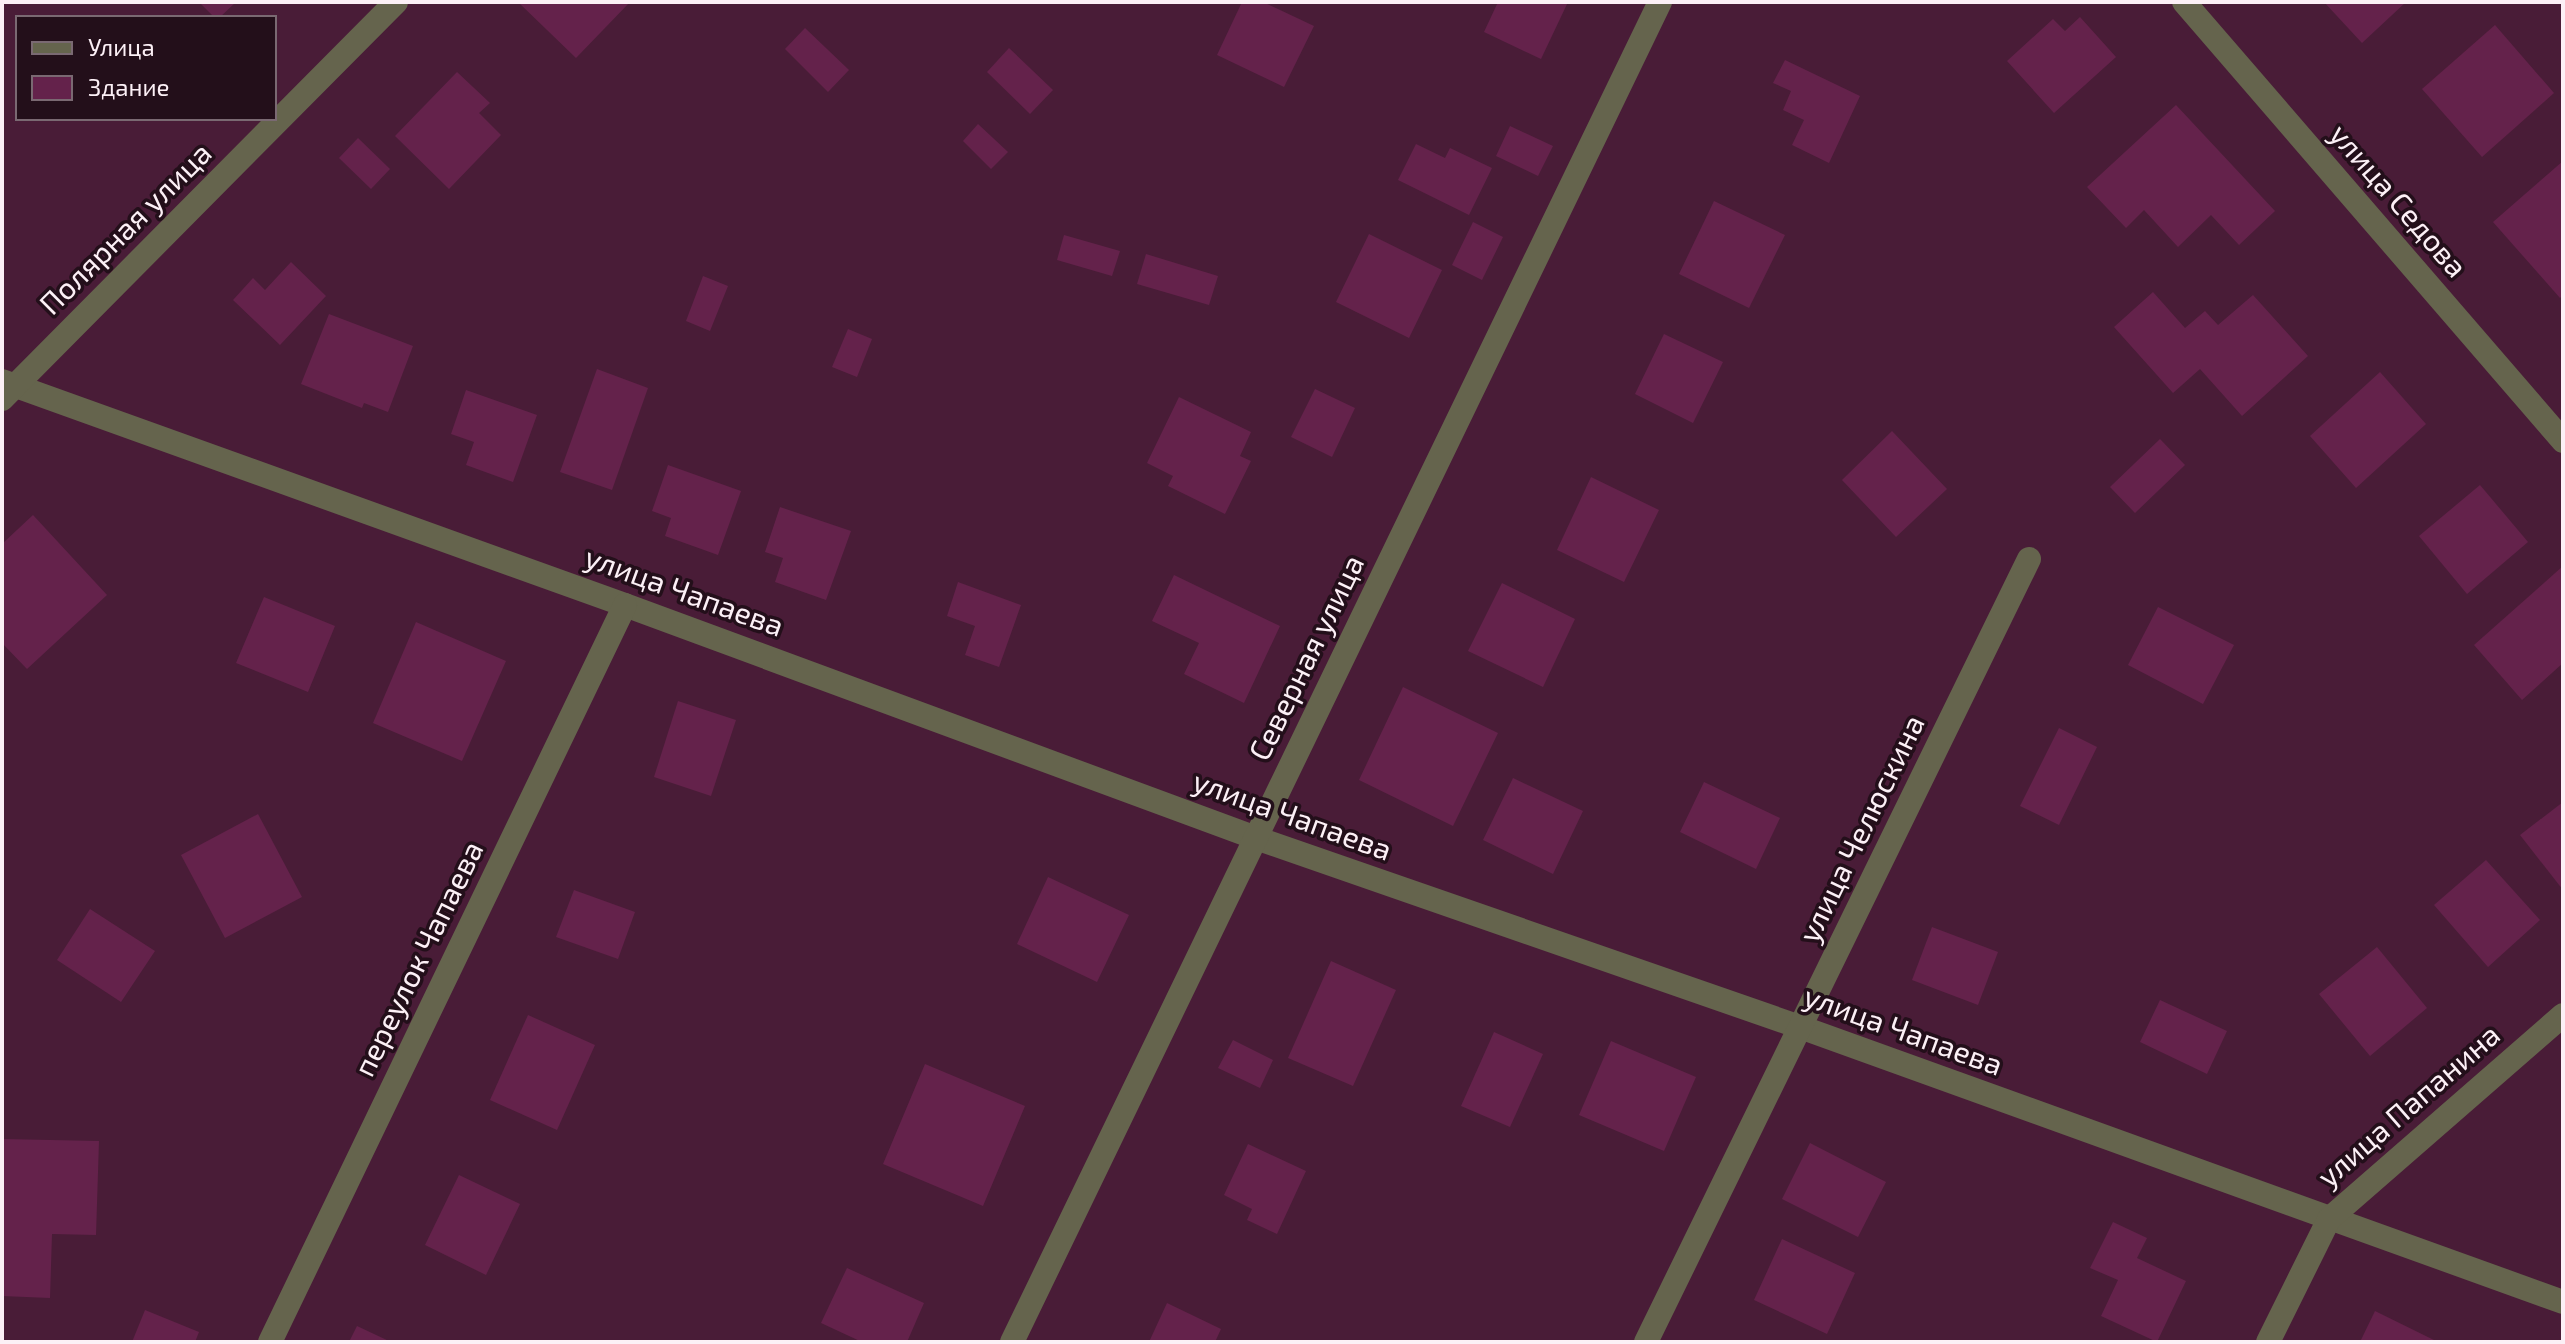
<svg xmlns="http://www.w3.org/2000/svg" width="2565" height="1344" font-family="'Exo 2',sans-serif">
	<rect width="100%" height="100%" fill="#491c37"/>
	<!-- building -->
	<g fill="#64224b">
		<path d="M 199,2 L 236,2 L 219,18 L 215,18 Z"/>
		<path d="M 518,2 L 630,2 L 576,58 Z"/>
		<path d="M 1242,2 L 1263,2 L 1314,26 L 1284,87 L 1217,55 Z"/>
		<path d="M 1498,2 L 1568,2 L 1541,59 L 1484,32 Z"/>
		<path d="M 2324,2 L 2406,2 L 2362,43 Z"/>
		<path d="M 2080,17 L 2116,57 L 2054,113 L 2007,61 L 2053,19 L 2065,31 Z"/>
		<path d="M 2495,25 L 2554,93 L 2482,157 L 2422,89 Z"/>
		<path d="M 805,28 L 849,70 L 828,92 L 785,49 Z"/>
		<path d="M 1009,48 L 1053,90 L 1030,114 L 987,72 Z"/>
		<path d="M 1785,60 L 1860,96 L 1829,163 L 1792,145 L 1804,120 L 1783,110 L 1791,91 L 1773,83 Z"/>
		<path d="M 457,72 L 490,103 L 479,113 L 501,135 L 449,189 L 395,136 Z"/>
		<path d="M 2176,105 L 2275,211 L 2239,245 L 2211,215 L 2178,247 L 2144,210 L 2126,228 L 2087,187 Z"/>
		<path d="M 978,124 L 1008,152 L 991,169 L 963,141 Z"/>
		<path d="M 1510,126 L 1553,146 L 1538,176 L 1496,156 Z"/>
		<path d="M 358,138 L 390,169 L 371,189 L 339,158 Z"/>
		<path d="M 1416,144 L 1445,158 L 1450,148 L 1492,168 L 1469,215 L 1398,180 Z"/>
		<path d="M 2563,161 L 2563,295 L 2560,298 L 2493,222 Z"/>
		<path d="M 1714,201 L 1785,235 L 1749,308 L 1679,274 Z"/>
		<path d="M 1473,222 L 1503,237 L 1482,280 L 1452,265 Z"/>
		<path d="M 1369,234 L 1442,270 L 1409,338 L 1336,302 Z"/>
		<path d="M 1064,235 L 1120,251 L 1112,276 L 1057,260 Z"/>
		<path d="M 1146,254 L 1218,276 L 1209,305 L 1137,284 Z"/>
		<path d="M 291,262 L 326,296 L 280,345 L 233,300 L 253,278 L 265,290 Z"/>
		<path d="M 703,276 L 728,286 L 710,331 L 686,321 Z"/>
		<path d="M 2153,292 L 2185,328 L 2205,311 L 2218,325 L 2253,295 L 2308,356 L 2242,416 L 2200,369 L 2173,393 L 2114,327 Z"/>
		<path d="M 329,314 L 413,346 L 388,412 L 364,403 L 362,408 L 301,384 Z"/>
		<path d="M 848,329 L 872,339 L 857,377 L 832,367 Z"/>
		<path d="M 1664,334 L 1723,362 L 1693,423 L 1635,394 Z"/>
		<path d="M 597,369 L 648,388 L 612,490 L 560,472 Z"/>
		<path d="M 2380,372 L 2426,424 L 2356,488 L 2310,436 Z"/>
		<path d="M 1315,389 L 1355,408 L 1332,457 L 1291,437 Z"/>
		<path d="M 466,390 L 537,415 L 513,482 L 466,465 L 474,442 L 451,434 Z"/>
		<path d="M 1179,397 L 1251,432 L 1240,456 L 1251,461 L 1225,514 L 1168,486 L 1173,476 L 1147,463 Z"/>
		<path d="M 1892,431 L 1947,489 L 1896,537 L 1842,480 Z"/>
		<path d="M 2160,439 L 2185,465 L 2135,513 L 2110,487 Z"/>
		<path d="M 668,465 L 741,491 L 718,555 L 665,536 L 671,518 L 652,511 Z"/>
		<path d="M 1591,477 L 1659,510 L 1624,582 L 1557,550 Z"/>
		<path d="M 2480,485 L 2528,542 L 2467,594 L 2419,536 Z"/>
		<path d="M 780,507 L 851,531 L 826,600 L 775,582 L 783,558 L 765,552 Z"/>
		<path d="M 33,515 L 107,595 L 27,669 L 2,643 L 2,544 Z"/>
		<path d="M 2563,566 L 2563,663 L 2522,700 L 2474,645 Z"/>
		<path d="M 1174,575 L 1280,626 L 1244,703 L 1184,674 L 1199,643 L 1152,621 Z"/>
		<path d="M 958,582 L 1021,605 L 999,667 L 965,655 L 975,626 L 947,616 Z"/>
		<path d="M 1502,583 L 1575,619 L 1543,687 L 1468,651 Z"/>
		<path d="M 264,597 L 335,626 L 308,692 L 236,663 Z"/>
		<path d="M 2158,607 L 2234,645 L 2203,704 L 2128,665 Z"/>
		<path d="M 416,622 L 506,661 L 462,761 L 373,723 Z"/>
		<path d="M 1403,687 L 1498,733 L 1453,826 L 1359,780 Z"/>
		<path d="M 678,701 L 736,720 L 711,796 L 654,777 Z"/>
		<path d="M 2059,728 L 2097,747 L 2059,825 L 2020,806 Z"/>
		<path d="M 1513,778 L 1583,811 L 1553,874 L 1483,840 Z"/>
		<path d="M 1704,782 L 1780,818 L 1756,869 L 1680,832 Z"/>
		<path d="M 2563,802 L 2563,890 L 2520,835 Z"/>
		<path d="M 258,814 L 302,897 L 225,938 L 181,855 Z"/>
		<path d="M 2486,860 L 2540,920 L 2488,967 L 2434,905 Z"/>
		<path d="M 1048,877 L 1129,915 L 1097,982 L 1017,944 Z"/>
		<path d="M 574,890 L 635,912 L 618,959 L 556,937 Z"/>
		<path d="M 90,909 L 155,951 L 121,1002 L 57,960 Z"/>
		<path d="M 1932,927 L 1998,952 L 1978,1005 L 1912,980 Z"/>
		<path d="M 2377,947 L 2427,1008 L 2370,1056 L 2319,994 Z"/>
		<path d="M 1331,961 L 1396,990 L 1353,1086 L 1288,1058 Z"/>
		<path d="M 2160,1000 L 2227,1031 L 2207,1074 L 2140,1042 Z"/>
		<path d="M 528,1015 L 595,1045 L 557,1130 L 490,1100 Z"/>
		<path d="M 1494,1032 L 1543,1054 L 1510,1127 L 1461,1106 Z"/>
		<path d="M 1233,1040 L 1273,1060 L 1260,1088 L 1218,1068 Z"/>
		<path d="M 1611,1041 L 1696,1077 L 1664,1151 L 1579,1115 Z"/>
		<path d="M 925,1064 L 1025,1106 L 983,1206 L 883,1164 Z"/>
		<path d="M 2,1139 L 99,1141 L 96,1235 L 52,1234 L 50,1298 L 2,1296 Z"/>
		<path d="M 1810,1143 L 1886,1182 L 1858,1237 L 1782,1199 Z"/>
		<path d="M 1248,1144 L 1306,1171 L 1277,1234 L 1247,1220 L 1252,1209 L 1224,1195 Z"/>
		<path d="M 459,1175 L 520,1204 L 486,1275 L 425,1245 Z"/>
		<path d="M 2113,1222 L 2147,1238 L 2137,1258 L 2186,1281 L 2157,1342 L 2101,1316 L 2118,1280 L 2090,1268 Z"/>
		<path d="M 1782,1239 L 1855,1273 L 1827,1334 L 1754,1300 Z"/>
		<path d="M 847,1268 L 924,1303 L 907,1342 L 862,1342 L 821,1323 Z"/>
		<path d="M 1167,1303 L 1221,1329 L 1215,1342 L 1149,1342 Z"/>
		<path d="M 145,1310 L 199,1332 L 195,1342 L 132,1342 Z"/>
		<path d="M 2375,1311 L 2438,1342 L 2360,1342 Z"/>
		<path d="M 357,1326 L 391,1342 L 349,1342 Z"/>
	</g>
	<g fill="none" stroke-linecap="round" stroke-linejoin="round">
		<!-- minor -->
		<g stroke="#65644d" stroke-width="24">
			<path d="M 2184,2 L 2563,441"/>
			<path d="M 2,381 L 625,605 L 1256,838 L 1800,1027 L 2563,1302"/>
			<path d="M 2,399 L 396,2"/>
			<path d="M 270,1342 L 625,605"/>
			<path d="M 1012,1342 L 1660,2"/>
			<path d="M 1646,1342 L 2029,559"/>
			<path d="M 2268,1342 L 2329,1219 L 2563,1015"/>
		</g>
	</g>
	<g text-anchor="middle" stroke-width="7" stroke-linejoin="round" paint-order="stroke">
		<!-- street labels -->
		<g font-size="30" fill="#fcf0f6" stroke="#230f1a">
			<text transform="translate(2398 201) rotate(49)" y="10">улица Седова</text>
			<text transform="translate(126 229) rotate(-45)" y="10">Полярная улица</text>
			<text transform="translate(684 592) rotate(20)" y="10">улица Чапаева</text>
			<text transform="translate(1307 658) rotate(-64)" y="10">Северная улица</text>
			<text transform="translate(1292 816) rotate(20)" y="10">улица Чапаева</text>
			<text transform="translate(1862 829) rotate(-64)" y="10">улица Челюскина</text>
			<text transform="translate(419 959) rotate(-64)" y="10">переулок Чапаева</text>
			<text transform="translate(1903 1031) rotate(20)" y="10">улица Чапаева</text>
			<text transform="translate(2409 1106) rotate(-41)" y="10">улица Папанина</text>
		</g>
	</g>
	<!-- border -->
	<rect width="2565" height="1344" fill="none" stroke="#fcf0f6" stroke-width="8"/>
	<!-- legend -->
	<rect x="16" y="16" width="260" height="104" fill="#230f1a" stroke="#7a6972" stroke-width="2"/>
	<rect x="32" y="42" width="40" height="12" fill="#65644d" stroke="#7a6972" stroke-width="2"/>
	<text x="88" y="56" font-size="24" fill="#fcf0f6">Улица</text>
	<rect x="32" y="76" width="40" height="24" fill="#64224b" stroke="#7a6972" stroke-width="2"/>
	<text x="88" y="96" font-size="24" fill="#fcf0f6">Здание</text>
</svg>
